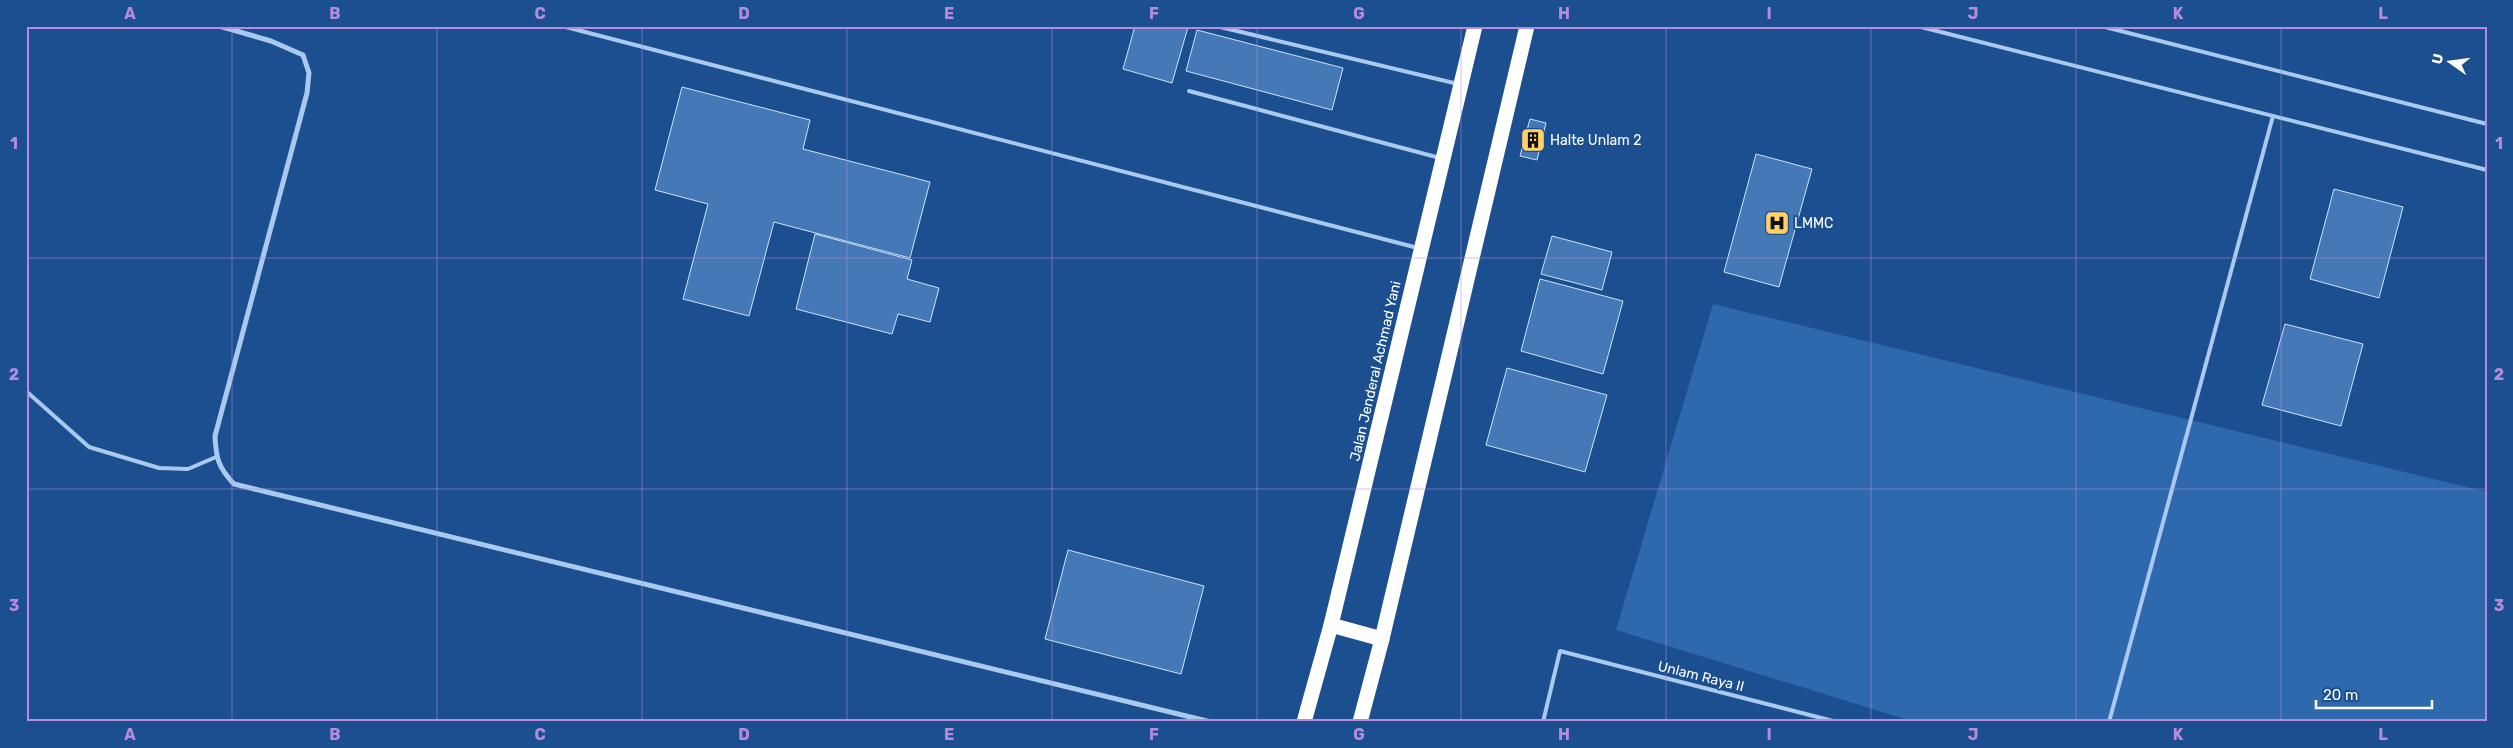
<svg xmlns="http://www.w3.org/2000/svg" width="2513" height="748" font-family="Rubik,sans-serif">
	<rect width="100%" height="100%" fill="#1b4f8f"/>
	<!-- green -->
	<path fill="#2e69ad" d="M 1713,304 L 2487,492 L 2487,722 L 1915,722 L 1616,630 Z"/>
	<!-- building -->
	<g fill="#4478b7" stroke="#cfe3fa">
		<path d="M 1135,26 L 1188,27 L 1172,83 L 1123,69 Z"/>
		<path d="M 1197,30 L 1343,68 L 1332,110 L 1186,71 Z"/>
		<path d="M 682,87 L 810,120 L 803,149 L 930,182 L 910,258 L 774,222 L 749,316 L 683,299 L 708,204 L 655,190 Z"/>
		<path d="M 1530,119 L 1546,123 L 1537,160 L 1520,156 Z"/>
		<path d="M 1756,154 L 1812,169 L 1779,287 L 1724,272 Z"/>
		<path d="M 2334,189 L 2403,207 L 2379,298 L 2310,279 Z"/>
		<path d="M 815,234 L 912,260 L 907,279 L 939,288 L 930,322 L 898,314 L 892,334 L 796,309 Z"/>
		<path d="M 1552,236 L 1612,252 L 1602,290 L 1541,274 Z"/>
		<path d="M 1540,279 L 1623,301 L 1603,374 L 1521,351 Z"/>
		<path d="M 2285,324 L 2363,344 L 2341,426 L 2262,405 Z"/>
		<path d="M 1507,368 L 1607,395 L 1585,472 L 1486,445 Z"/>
		<path d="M 1068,550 L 1204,586 L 1181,674 L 1045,639 Z"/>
	</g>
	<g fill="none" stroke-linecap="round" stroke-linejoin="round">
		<!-- lane -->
		<g stroke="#a9c9ee" stroke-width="4">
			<path d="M 562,26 L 1418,248"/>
			<path d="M 1216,26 L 1458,84"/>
			<path d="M 1917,26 L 2487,170"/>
			<path d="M 2101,26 L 2487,124"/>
			<path d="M 1189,91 L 1440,158"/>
			<path d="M 26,391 L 89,447 L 159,468 L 188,469 L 216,457"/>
			<path d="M 1543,722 L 1560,651 L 1837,722"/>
			<path d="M 2109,722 L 2273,116"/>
		</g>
		<!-- street -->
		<path stroke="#a9c9ee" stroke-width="5" d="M 219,26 L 271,41 L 303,55 L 309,73 L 307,93 L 215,436 C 216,458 218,467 234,484 L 1211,722"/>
		<!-- highway -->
		<g stroke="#fff" stroke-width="15">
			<path d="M 1331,625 L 1382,639"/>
			<path d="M 1304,722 L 1331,625 L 1475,26"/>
			<path d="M 1360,722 L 1382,639 L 1527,26"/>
		</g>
	</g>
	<!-- grid -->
	<path fill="none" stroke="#b68bdc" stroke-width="1" stroke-opacity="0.55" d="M 232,26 L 232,722M 437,26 L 437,722M 642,26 L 642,722M 847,26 L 847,722M 1052,26 L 1052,722M 1257,26 L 1257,722M 1461,26 L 1461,722M 1666,26 L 1666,722M 1871,26 L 1871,722M 2076,26 L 2076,722M 2281,26 L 2281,722M 26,258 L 2487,258M 26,489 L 2487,489"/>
	<!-- icons -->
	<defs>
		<symbol id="building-square" viewBox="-11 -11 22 22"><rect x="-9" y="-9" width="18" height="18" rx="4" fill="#ffd166" stroke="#1b4f8f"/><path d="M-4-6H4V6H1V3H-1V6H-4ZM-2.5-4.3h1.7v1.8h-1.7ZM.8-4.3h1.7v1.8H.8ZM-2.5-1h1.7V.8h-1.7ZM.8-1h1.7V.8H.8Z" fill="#111"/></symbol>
		<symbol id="hospital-square" viewBox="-11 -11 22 22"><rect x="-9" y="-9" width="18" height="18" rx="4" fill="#ffd166" stroke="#1b4f8f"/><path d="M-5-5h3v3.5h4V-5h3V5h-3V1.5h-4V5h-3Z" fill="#111"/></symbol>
	</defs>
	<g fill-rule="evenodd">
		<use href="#building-square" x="1519" y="126" width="28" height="28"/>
		<use href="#hospital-square" x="1763" y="209" width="28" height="28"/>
	</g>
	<g text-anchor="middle" stroke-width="4" stroke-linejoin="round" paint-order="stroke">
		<!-- poi labels -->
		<g font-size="14" fill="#fff" stroke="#1b4f8f" text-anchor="start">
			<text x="1550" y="145">Halte Unlam 2</text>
			<text x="1794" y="228">LMMC</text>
		</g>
		<!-- street labels -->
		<g font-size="14" fill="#fff" stroke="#1b4f8f">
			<text transform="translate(1375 371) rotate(-77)" y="5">Jalan Jenderal Achmad Yani</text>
			<text transform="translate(1701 676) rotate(14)" y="5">Unlam Raya II</text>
		</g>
	</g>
	<!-- border -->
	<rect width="2513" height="748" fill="none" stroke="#1b4f8f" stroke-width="55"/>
	<!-- north arrow -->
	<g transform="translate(2450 62) rotate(284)" stroke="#1b4f8f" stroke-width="4" paint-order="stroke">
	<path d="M0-4L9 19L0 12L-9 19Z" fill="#ffffff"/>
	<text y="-8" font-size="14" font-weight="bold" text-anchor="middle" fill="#ffffff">U</text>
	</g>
	<!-- scale -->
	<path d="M2316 700v8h116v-8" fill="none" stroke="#ffffff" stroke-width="2.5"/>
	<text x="2323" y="700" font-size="15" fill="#ffffff" stroke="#1b4f8f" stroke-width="4" paint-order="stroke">20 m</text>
	<rect x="28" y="28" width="2458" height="692" fill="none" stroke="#b68bdc" stroke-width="2"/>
	<g font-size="16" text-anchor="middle" font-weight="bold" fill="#b68bdc">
		<text x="130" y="19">A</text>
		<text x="335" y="19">B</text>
		<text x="540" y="19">C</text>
		<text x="744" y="19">D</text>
		<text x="949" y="19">E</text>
		<text x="1154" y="19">F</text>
		<text x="1359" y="19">G</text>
		<text x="1564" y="19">H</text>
		<text x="1769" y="19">I</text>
		<text x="1973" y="19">J</text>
		<text x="2178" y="19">K</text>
		<text x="2383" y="19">L</text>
		<text x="14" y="149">1</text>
		<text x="2499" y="149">1</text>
		<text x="14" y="380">2</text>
		<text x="2499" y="380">2</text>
		<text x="14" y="611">3</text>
		<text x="2499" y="611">3</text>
		<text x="130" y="740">A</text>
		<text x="335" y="740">B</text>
		<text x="540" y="740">C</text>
		<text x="744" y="740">D</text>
		<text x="949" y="740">E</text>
		<text x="1154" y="740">F</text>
		<text x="1359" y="740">G</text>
		<text x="1564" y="740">H</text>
		<text x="1769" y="740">I</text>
		<text x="1973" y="740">J</text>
		<text x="2178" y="740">K</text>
		<text x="2383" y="740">L</text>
	</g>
</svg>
